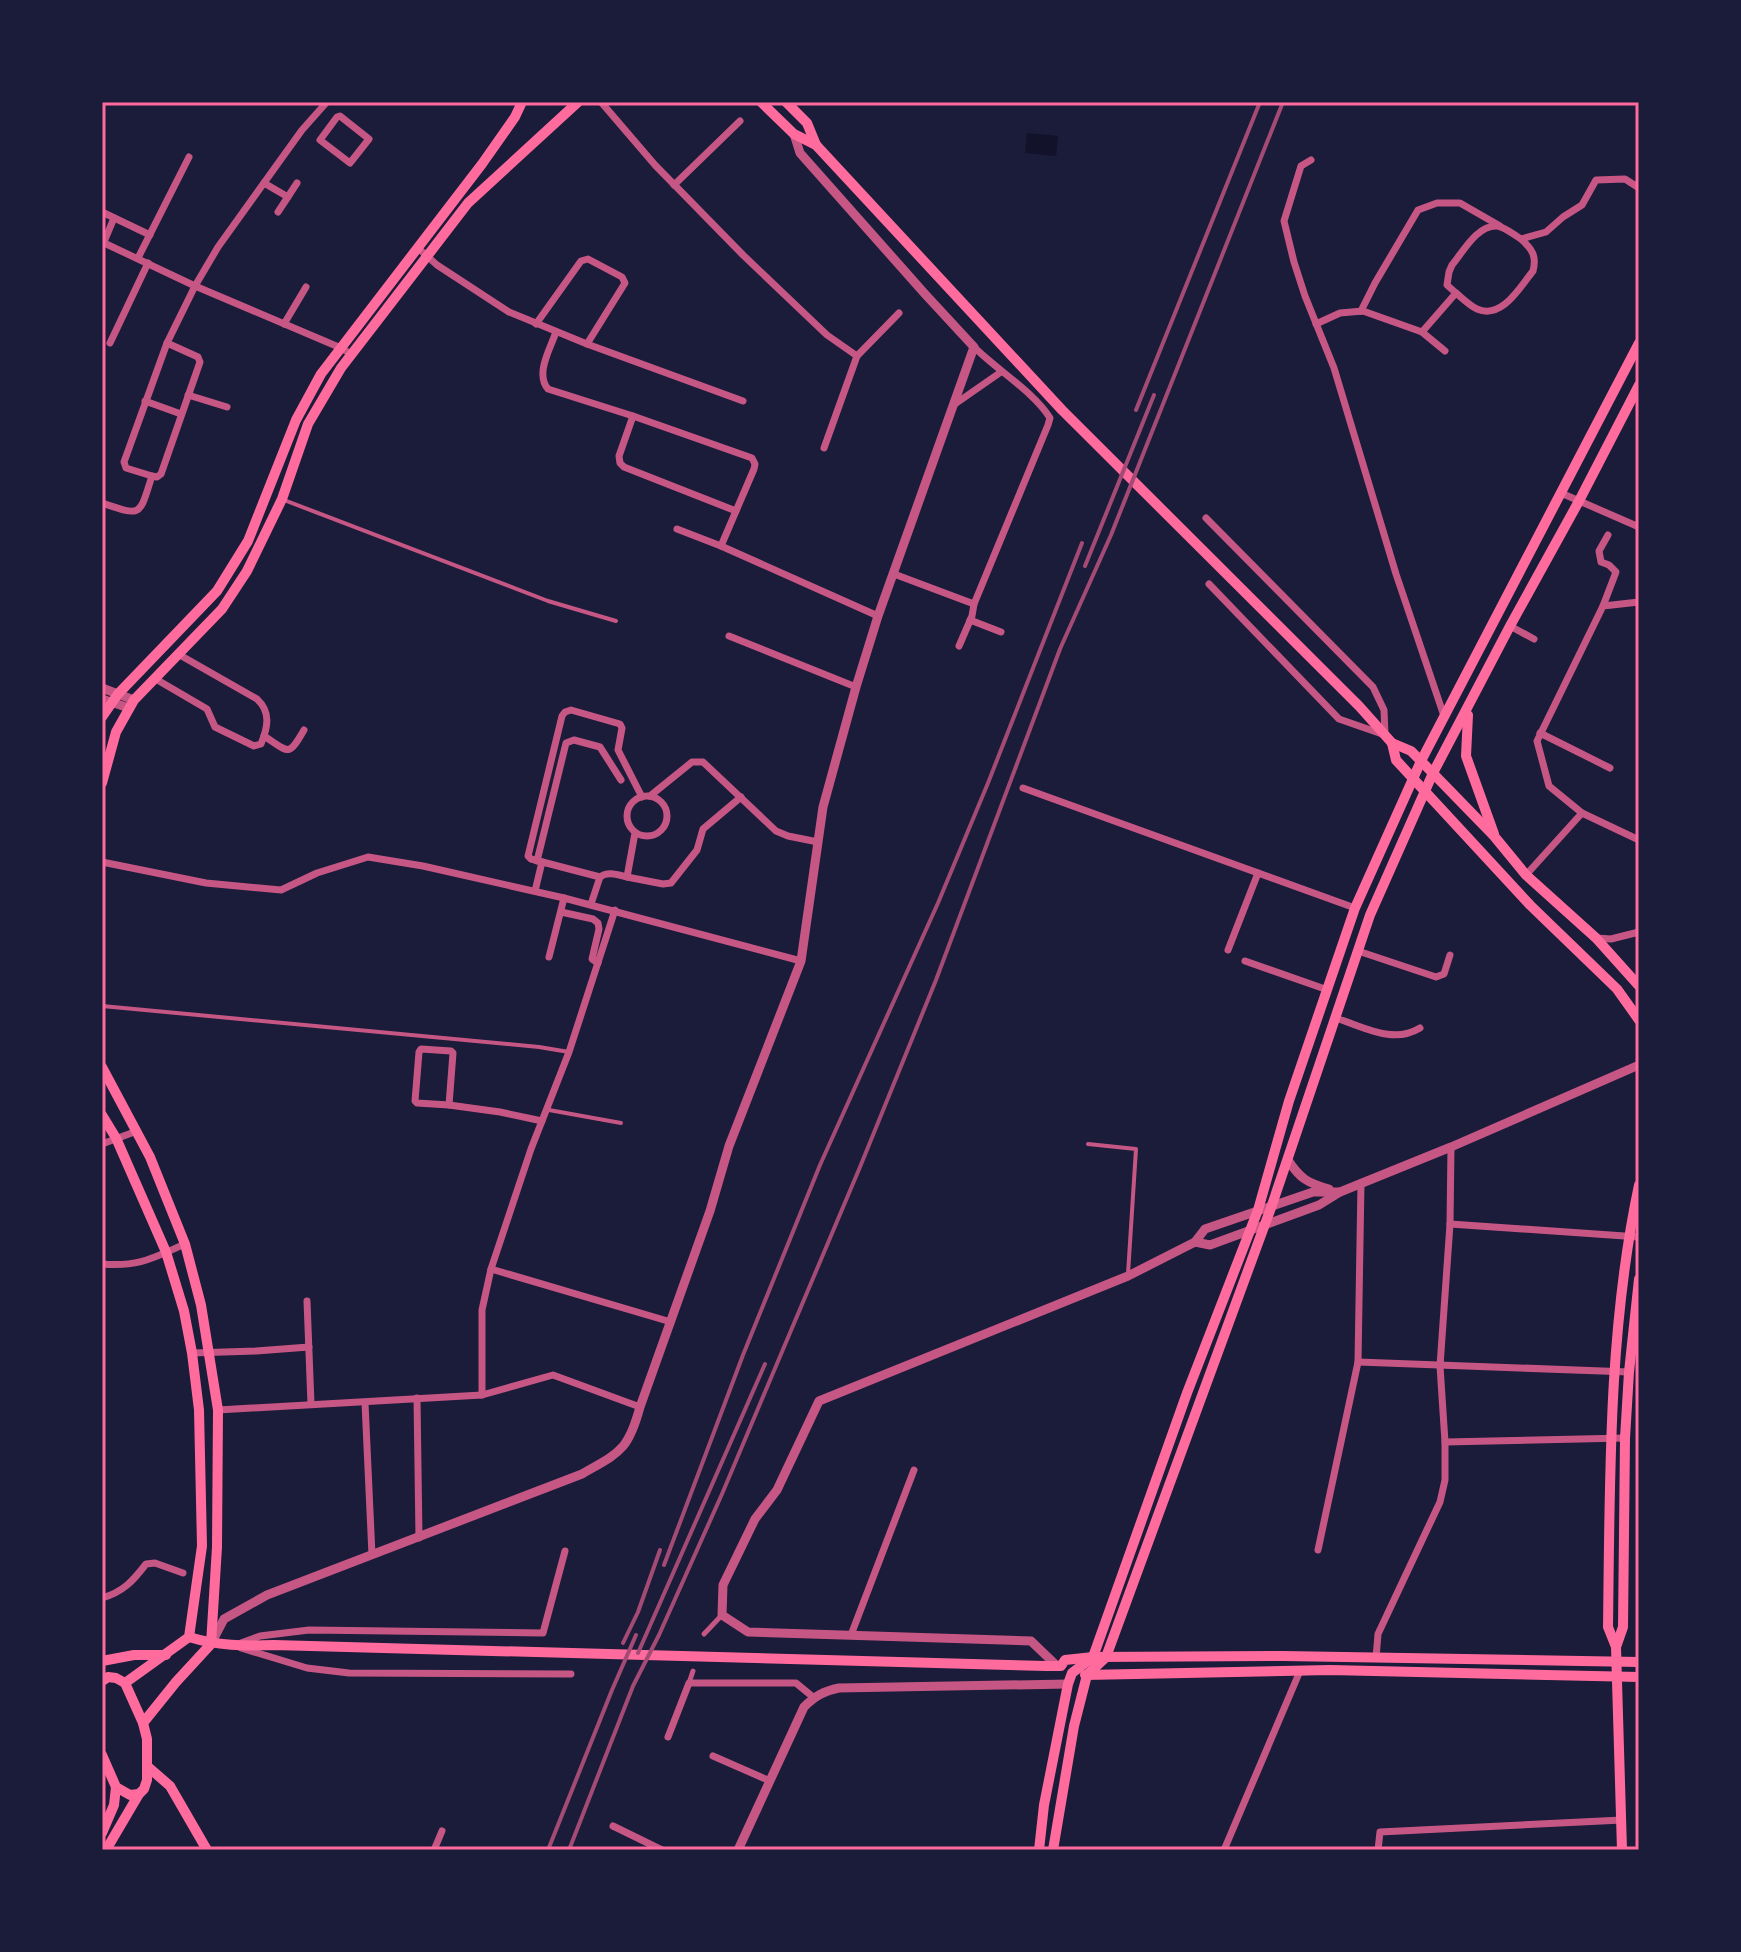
<svg xmlns="http://www.w3.org/2000/svg" width="1741" height="1952" font-family="'Alegreya Sans',sans-serif">
	<rect width="100%" height="100%" fill="#1b1b3a"/>
	<!-- water -->
	<path fill="#12122b" d="M 1027,133 L 1058,136 L 1056,156 L 1025,153 Z"/>
	<g fill="none" stroke-linecap="round" stroke-linejoin="round">
		<!-- service -->
		<g stroke="#c65784" stroke-width="4">
			<path d="M 284,500 L 548,601 L 616,621"/>
			<path d="M 102,1006 L 539,1047 L 569,1052"/>
			<path d="M 549,1110 L 621,1123"/>
			<path d="M 1088,1144 L 1136,1149 L 1128,1274"/>
		</g>
		<!-- pedestrian -->
		<g stroke="#c65784" stroke-width="5">
			<path d="M 704,1634 L 722,1615"/>
			<path d="M 689,1683 L 693,1671"/>
		</g>
		<!-- minor -->
		<g stroke="#c65784" stroke-width="7">
			<path d="M 601,102 L 655,165 L 743,255 L 827,335 L 857,356"/>
			<path d="M 340,116 L 369,139 L 350,163 L 320,140 L 337,117 Z"/>
			<path d="M 1311,160 L 1301,166 L 1284,221 L 1294,262 L 1305,296 L 1334,368 L 1396,574 L 1444,716"/>
			<path d="M 264,183 L 288,197"/>
			<path d="M 674,185 L 740,121"/>
			<path d="M 102,212 L 150,235"/>
			<path d="M 278,212 L 297,183"/>
			<path d="M 102,242 L 195,286 L 341,348 L 351,354"/>
			<path d="M 104,242 L 114,218"/>
			<path d="M 418,248 L 437,265 L 509,312 L 587,344 L 743,401"/>
			<path d="M 138,258 L 189,157"/>
			<path d="M 1456,293 C 1463,299 1470,306 1477,309 C 1502,320 1520,287 1533,271 C 1537,256 1532,249 1521,239"/>
			<path d="M 1361,311 L 1375,283 L 1418,210 L 1437,203 L 1460,203 L 1500,226"/>
			<path d="M 284,324 L 306,287"/>
			<path d="M 536,324 L 581,261 L 588,259 L 622,277 L 625,283 L 587,344"/>
			<path d="M 1316,324 L 1340,313 L 1363,311 L 1422,332 L 1456,293 L 1447,285 L 1449,272 L 1452,265 C 1463,252 1477,225 1497,226 C 1505,227 1514,235 1521,239 L 1546,232 L 1563,217 L 1582,205 L 1596,180 L 1625,179 L 1639,188"/>
			<path d="M 556,332 C 550,349 535,374 548,389 L 633,416 L 752,458 L 755,464 L 754,469 L 721,546 L 878,616"/>
			<path d="M 1422,332 L 1445,351"/>
			<path d="M 110,343 L 148,263"/>
			<path d="M 188,395 L 227,407"/>
			<path d="M 145,401 L 181,414"/>
			<path d="M 955,404 L 1001,372"/>
			<path d="M 633,416 L 619,456 L 620,463 L 624,467 L 736,511"/>
			<path d="M 824,448 L 857,356 L 899,313"/>
			<path d="M 152,476 L 126,468 L 124,462 L 167,343 L 195,286 L 218,247 L 302,130 L 326,103"/>
			<path d="M 1561,493 L 1639,527"/>
			<path d="M 102,503 C 143,517 139,516 152,476 L 157,477 L 161,474 L 200,362 L 198,357 L 167,343"/>
			<path d="M 1206,518 L 1373,687 L 1384,710 L 1385,735 L 1339,719 L 1209,584"/>
			<path d="M 677,529 L 721,546"/>
			<path d="M 894,574 L 974,604 L 1048,425 L 1050,418 C 1034,392 997,370 974,347"/>
			<path d="M 1639,602 L 1603,606 L 1537,741 L 1549,786 L 1582,813 L 1639,840"/>
			<path d="M 1603,606 L 1616,572 L 1609,565 L 1601,562 L 1599,551 L 1608,535"/>
			<path d="M 970,620 L 1001,632"/>
			<path d="M 1510,626 L 1534,639"/>
			<path d="M 729,636 L 856,687"/>
			<path d="M 959,646 L 972,616 L 974,604"/>
			<path d="M 154,678 L 207,709 L 215,727 L 254,746 L 261,744 C 268,727 271,712 257,699 L 178,654"/>
			<path d="M 1540,733 L 1610,768"/>
			<path d="M 264,736 C 289,752 288,758 304,730"/>
			<path d="M 1023,788 L 1355,908"/>
			<circle cx="647" cy="816" r="20"/>
			<path d="M 650,796 L 692,762 L 703,762 L 776,831 L 788,836 L 818,842"/>
			<path d="M 537,861 L 566,743 L 574,740 L 600,747 L 621,780"/>
			<path d="M 102,862 L 206,883 L 281,890 L 317,873 L 368,857 L 423,866 L 564,898 L 801,961"/>
			<path d="M 1526,875 L 1582,813"/>
			<path d="M 600,877 L 531,859 L 528,856 L 562,716 L 565,712 L 571,710 L 620,724 L 622,728 L 618,750 L 642,797"/>
			<path d="M 627,877 L 663,884 L 671,883 L 697,850 L 703,829 L 741,797"/>
			<path d="M 535,891 L 542,862"/>
			<path d="M 591,904 L 600,877 C 608,871 618,875 627,877 L 635,833"/>
			<path d="M 561,912 L 593,919 L 598,923 L 599,929 L 592,959 L 598,963"/>
			<path d="M 1596,938 L 1611,939 L 1639,932"/>
			<path d="M 1228,950 L 1258,873"/>
			<path d="M 1358,951 L 1436,977 L 1444,974 L 1450,955"/>
			<path d="M 549,957 L 564,898"/>
			<path d="M 1245,961 L 1325,989"/>
			<path d="M 1335,1018 C 1363,1026 1392,1045 1420,1028"/>
			<path d="M 421,1049 L 451,1051 L 453,1053 L 449,1105 L 417,1103 L 415,1101 L 419,1052 Z"/>
			<path d="M 449,1105 L 500,1112 L 542,1121"/>
			<path d="M 102,1144 L 137,1131"/>
			<path d="M 1450,1224 L 1639,1237"/>
			<path d="M 102,1264 C 139,1267 153,1258 185,1244"/>
			<path d="M 491,1269 L 671,1322"/>
			<path d="M 307,1301 L 311,1404"/>
			<path d="M 192,1353 L 256,1351 L 309,1347"/>
			<path d="M 1358,1362 L 1629,1372"/>
			<path d="M 482,1395 L 482,1310 L 491,1269 L 531,1149 L 569,1052 L 615,910"/>
			<path d="M 417,1398 L 419,1538"/>
			<path d="M 365,1403 L 372,1555"/>
			<path d="M 218,1410 L 482,1395 L 553,1375 L 640,1407"/>
			<path d="M 1445,1442 L 1625,1438"/>
			<path d="M 1318,1550 L 1358,1362 L 1361,1183"/>
			<path d="M 102,1598 C 123,1592 133,1581 146,1564 L 155,1563 L 183,1573"/>
			<path d="M 851,1635 L 914,1470"/>
			<path d="M 241,1643 L 260,1636 L 309,1630 L 543,1633 L 565,1551"/>
			<path d="M 241,1648 L 307,1668 L 349,1673 L 571,1674"/>
			<path d="M 1376,1658 L 1378,1634 L 1440,1502 L 1445,1480 L 1445,1442 L 1440,1366 L 1450,1224 L 1451,1147"/>
			<path d="M 668,1737 L 689,1683 L 796,1683 L 813,1697"/>
			<path d="M 713,1756 L 770,1781"/>
			<path d="M 613,1826 L 662,1850"/>
			<path d="M 434,1850 L 442,1831"/>
			<path d="M 1224,1850 L 1300,1671"/>
			<path d="M 1378,1850 L 1380,1832 L 1622,1820"/>
		</g>
		<!-- tertiary -->
		<g stroke="#c65784" stroke-width="9">
			<path d="M 102,688 L 134,700"/>
			<path d="M 102,699 L 129,708"/>
			<path d="M 1288,1160 C 1300,1179 1308,1183 1329,1189"/>
			<path d="M 1195,1242 L 1210,1245 L 1319,1205 L 1340,1192 L 1451,1147 L 1639,1065"/>
			<path d="M 211,1644 L 224,1619 L 267,1595 L 582,1474 C 620,1452 628,1451 640,1407 L 710,1211 L 729,1146 L 801,961 L 823,807 L 856,687 L 878,616 L 974,347 L 925,294 L 800,153 L 794,134"/>
			<path d="M 1057,1666 L 1031,1641 L 748,1632 L 722,1615 L 723,1585 L 755,1519 L 777,1490 L 819,1401 L 1128,1276 L 1195,1242 L 1205,1229 L 1313,1192 L 1340,1192"/>
			<path d="M 738,1850 L 804,1707 C 815,1696 824,1691 839,1688 L 1068,1684"/>
		</g>
		<!-- secondary -->
		<g stroke="#ff6b9d" stroke-width="10">
			<path d="M 761,102 L 794,134 L 816,145 L 1062,410 L 1359,706 L 1392,743 L 1411,751 L 1421,761 L 1494,836 L 1526,875 L 1596,938 L 1639,986"/>
			<path d="M 786,102 L 807,123 L 816,145"/>
			<path d="M 1468,715 L 1466,756 L 1494,834"/>
			<path d="M 102,717 L 118,694 L 217,591 L 248,541 L 296,420 L 321,374 L 482,164 L 515,117 L 522,102"/>
			<path d="M 1392,743 L 1396,760 L 1530,905 L 1617,989 L 1639,1020"/>
			<path d="M 102,783 L 116,732 L 134,700 L 222,609 L 247,571 L 282,499 L 308,424 L 341,368 L 468,203 L 578,102"/>
			<path d="M 102,1067 L 150,1157 L 185,1244 L 201,1305 L 218,1410 L 217,1547 L 211,1644 L 176,1682 L 143,1723"/>
			<path d="M 102,1115 L 116,1138 L 166,1252 L 184,1311 L 192,1353 L 199,1410 L 202,1546 L 189,1637 L 125,1683"/>
			<path d="M 189,1637 C 218,1646 244,1646 274,1645 L 1046,1666 L 1061,1666 L 1065,1660 L 1093,1657 L 1283,1656 L 1639,1662"/>
			<path d="M 1616,1647 L 1623,1627 L 1625,1438 L 1629,1372 L 1639,1279"/>
			<path d="M 102,1661 L 134,1655 L 166,1655"/>
			<path d="M 1085,1675 L 1330,1670 L 1639,1677"/>
			<path d="M 102,1681 L 108,1677 L 116,1678 L 125,1683 L 143,1723 L 147,1739 L 147,1780 L 144,1789 L 139,1794 L 106,1850"/>
			<path d="M 102,1755 L 116,1787 L 130,1795 L 139,1794"/>
			<path d="M 147,1766 L 170,1786 L 207,1850"/>
			<path d="M 102,1833 L 114,1805 L 116,1787"/>
			<path d="M 1039,1850 L 1044,1805 L 1068,1684 L 1072,1673 L 1093,1657 L 1187,1393 L 1258,1210 L 1289,1101 L 1355,908 L 1421,761 L 1639,343"/>
			<path d="M 1053,1850 L 1074,1726 L 1087,1675 L 1106,1657 L 1272,1205 L 1370,915 L 1433,773 L 1510,626 L 1579,501 L 1639,385"/>
			<path d="M 1622,1850 L 1616,1647 L 1608,1627 C 1610,1480 1608,1330 1639,1185"/>
		</g>
		<!-- rail -->
		<g stroke="#a44b75" stroke-width="4">
			<path d="M 1136,410 L 1260,102"/>
			<path d="M 1085,566 L 1154,395"/>
			<path d="M 664,1565 L 743,1355 L 820,1165 L 938,903 L 988,783 L 1082,543"/>
			<path d="M 623,1643 L 638,1612 L 660,1550"/>
			<path d="M 638,1653 L 765,1364"/>
			<path d="M 548,1850 L 612,1690 L 636,1635"/>
			<path d="M 569,1850 L 633,1686 L 659,1635 L 722,1494 L 860,1167 L 936,980 L 1060,649 L 1111,535 L 1283,102"/>
		</g>
	</g>
	<!-- border -->
	<rect width="1741" height="1952" fill="none" stroke="#1b1b3a" stroke-width="208"/>
	<rect x="104" y="104" width="1533" height="1744" fill="none" stroke="#ff6b9d" stroke-width="3"/>
</svg>
